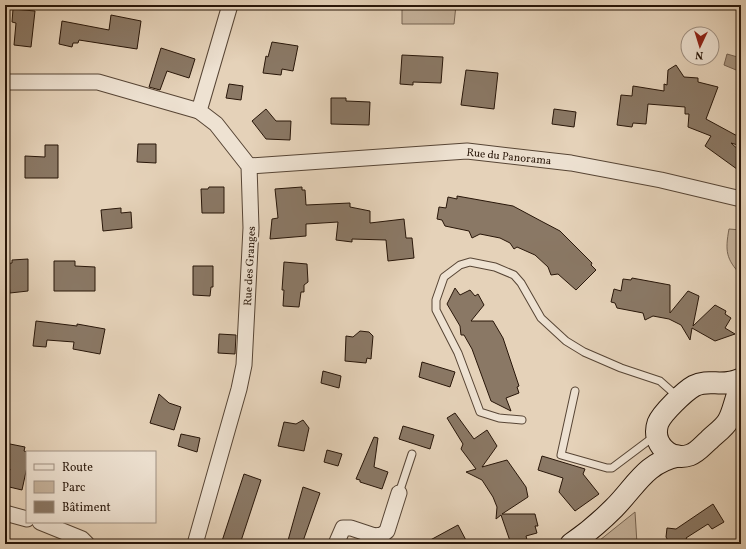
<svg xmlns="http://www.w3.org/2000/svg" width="746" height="549" font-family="Vollkorn,serif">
	<rect width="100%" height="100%" fill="#e5d2b9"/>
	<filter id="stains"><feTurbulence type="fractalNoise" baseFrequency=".005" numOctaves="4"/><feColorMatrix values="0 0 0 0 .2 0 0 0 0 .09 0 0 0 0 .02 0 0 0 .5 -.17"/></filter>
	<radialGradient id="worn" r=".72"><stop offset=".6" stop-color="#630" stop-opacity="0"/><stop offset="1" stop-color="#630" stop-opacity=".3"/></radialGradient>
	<!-- green -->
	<g fill="#c5b29b" stroke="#766452">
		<path d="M 402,5 L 456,5 L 454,24 L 402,24 Z"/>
		<path d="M 729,229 L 741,230 L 741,275 C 726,259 725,251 729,229 Z"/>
		<path d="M 635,512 L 637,544 L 595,544 Z"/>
	</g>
	<!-- water -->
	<path fill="#a5927d" stroke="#73604f" d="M 727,54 L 741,58 L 741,72 L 724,65 Z"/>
	<!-- building -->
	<g fill="#8a7865" stroke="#281609">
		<path d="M 13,9 L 35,11 L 31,47 L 14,45 L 16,23 L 12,22 Z"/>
		<path d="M 111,15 L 141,21 L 137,49 L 79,40 L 78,43 L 73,43 L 72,47 L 59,44 L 62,21 L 109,30 Z"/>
		<path d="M 272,42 L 298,46 L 293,71 L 282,69 L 281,75 L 263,73 L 266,56 L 268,57 Z"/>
		<path d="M 161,48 L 195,59 L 189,78 L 167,71 L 160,90 L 149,87 Z"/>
		<path d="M 402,55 L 443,57 L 441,83 L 413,82 L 413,85 L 400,84 Z"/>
		<path d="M 676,65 L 684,77 L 698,78 L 698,82 L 718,87 L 706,119 L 741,138 L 741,146 L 731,143 L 741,152 L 741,172 L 705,146 L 711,136 L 688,127 L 689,114 L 685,114 L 685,107 L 648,104 L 646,124 L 633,123 L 632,127 L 617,125 L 621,95 L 632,96 L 633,86 L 664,91 L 664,84 L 667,85 L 668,70 Z"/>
		<path d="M 466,70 L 498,73 L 494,109 L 461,105 Z"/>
		<path d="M 229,84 L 243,86 L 241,100 L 226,98 Z"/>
		<path d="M 331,98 L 346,98 L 346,101 L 370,102 L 369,125 L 331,124 Z"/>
		<path d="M 266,109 L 276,121 L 291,121 L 290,140 L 266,139 L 252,121 Z"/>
		<path d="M 554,109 L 576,112 L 574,127 L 552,124 Z"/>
		<path d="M 138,144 L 156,144 L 156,163 L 137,162 Z"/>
		<path d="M 45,145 L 58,145 L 58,178 L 25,178 L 25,156 L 45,157 Z"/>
		<path d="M 209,187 L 224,187 L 224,213 L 202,213 L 201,189 L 208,189 Z"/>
		<path d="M 302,187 L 302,190 L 305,190 L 306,205 L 350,203 L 350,207 L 370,211 L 370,223 L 404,219 L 406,238 L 412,238 L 414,258 L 388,261 L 386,240 L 352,239 L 352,242 L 336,240 L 338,222 L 306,224 L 306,236 L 270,239 L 272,219 L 278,218 L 275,189 Z"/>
		<path d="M 457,196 L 513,206 L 541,221 L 560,231 L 592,263 L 591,265 L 596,270 L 576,290 L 558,274 L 551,275 L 548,267 L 535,255 L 517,247 L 514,249 L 510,243 L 500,238 L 480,234 L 472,238 L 469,231 L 445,226 L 442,220 L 437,219 L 439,207 L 446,208 L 448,197 L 457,199 Z"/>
		<path d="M 121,208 L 121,213 L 131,212 L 132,228 L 103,231 L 101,210 Z"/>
		<path d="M 28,259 L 28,291 L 10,293 L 9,285 L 5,285 L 5,264 L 12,263 L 12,260 Z"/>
		<path d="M 54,261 L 75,261 L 75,266 L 95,267 L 95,291 L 54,291 Z"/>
		<path d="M 284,262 L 307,264 L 308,282 L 304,285 L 304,292 L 301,292 L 299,307 L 283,306 L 284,290 L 282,290 Z"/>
		<path d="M 193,266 L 213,266 L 213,287 L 211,287 L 210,296 L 193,295 Z"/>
		<path d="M 632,278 L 670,285 L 670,313 L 688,291 L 699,296 L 693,326 L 715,305 L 726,311 L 725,314 L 731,318 L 725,328 L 735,334 L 715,341 L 692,328 L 690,340 L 681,325 L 669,319 L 653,316 L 645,320 L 643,313 L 617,308 L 615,303 L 611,302 L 614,289 L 621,291 L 623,279 L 631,280 Z"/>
		<path d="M 455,288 L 460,295 L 470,290 L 475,296 L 478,294 L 484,305 L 471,321 L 493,321 L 503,338 L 519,386 L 517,387 L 519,393 L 506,398 L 511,411 L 491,401 L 472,349 L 464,335 L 461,335 L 460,326 L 447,304 Z"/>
		<path d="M 36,321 L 77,326 L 77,324 L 105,329 L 100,354 L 73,349 L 74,342 L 47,340 L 46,347 L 33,346 Z"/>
		<path d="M 360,331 L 369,332 L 373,336 L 371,359 L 367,358 L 366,363 L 345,361 L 346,336 L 353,337 Z"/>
		<path d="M 219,334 L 236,335 L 235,354 L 218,353 Z"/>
		<path d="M 422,362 L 455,372 L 450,387 L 419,377 Z"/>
		<path d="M 323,371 L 341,376 L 339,388 L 321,383 Z"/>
		<path d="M 159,394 L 169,403 L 181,407 L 174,430 L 150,423 Z"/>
		<path d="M 455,413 L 474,439 L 487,430 L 497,446 L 482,467 L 507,460 L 526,487 L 528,497 L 502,514 L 535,514 L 538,526 L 535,526 L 537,533 L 526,536 L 528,544 L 518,544 L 510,541 L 501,515 L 496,519 L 497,507 L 493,497 L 482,480 L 466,472 L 476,469 L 461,449 L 463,444 L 447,418 Z"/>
		<path d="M 303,420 L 309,428 L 304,451 L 278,446 L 284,422 L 296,424 Z"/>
		<path d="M 403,426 L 434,435 L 430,449 L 399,439 Z"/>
		<path d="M 181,434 L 200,438 L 197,452 L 178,446 Z"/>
		<path d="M 374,437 L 378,438 L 374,467 L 388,472 L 382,489 L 360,482 L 360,480 L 356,479 Z"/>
		<path d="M 5,443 L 25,447 L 24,451 L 27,452 L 27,467 L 22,490 L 5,486 L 10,469 L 5,468 Z"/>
		<path d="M 327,450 L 342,454 L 338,466 L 324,462 Z"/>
		<path d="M 542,456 L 585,469 L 583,474 L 599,494 L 575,511 L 559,492 L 563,478 L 538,470 Z"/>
		<path d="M 244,474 L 261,480 L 240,544 L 231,544 L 222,541 Z"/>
		<path d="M 303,487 L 320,493 L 302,544 L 287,544 Z"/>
		<path d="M 713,504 L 724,522 L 712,529 L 708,524 L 686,538 L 690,544 L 670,544 L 666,537 L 667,528 L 676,529 Z"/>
		<path d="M 458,525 L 468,544 L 423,544 Z"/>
	</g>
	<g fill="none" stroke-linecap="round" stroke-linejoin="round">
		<defs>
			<g id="service">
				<path d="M 575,391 L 561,455 L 607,468 L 612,468 L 648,441 L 656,439"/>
				<path d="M 522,420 L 499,418 L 480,412 L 458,353 L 436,310 L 436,300 L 444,277 L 460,265 L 470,262 L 495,267 L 514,275 L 521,283 L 541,318 L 566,341 L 584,352 L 621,368 L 660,381 L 678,397"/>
				<path d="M 399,493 L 412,454"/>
			</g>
			<g id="minor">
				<path d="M 5,82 L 98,82 L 199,111"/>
				<path d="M 249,166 L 467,151 L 571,163 L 661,180 L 741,199"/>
				<path d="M 5,513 L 27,519"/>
				<path d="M 40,522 L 82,539 L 87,544"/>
				<path d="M 195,544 L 239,389 L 244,365 L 251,228 L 249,166 L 216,124 L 199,111 L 230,5"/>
				<path d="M 336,544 L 343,528 L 351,528 L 375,536 L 382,535 L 387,531 L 399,493"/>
			</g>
			<g id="secondary">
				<path d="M 741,379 C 722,388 709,378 694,386 C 685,391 662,413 658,423 C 651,443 670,462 690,455 C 698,452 703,445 709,440 C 715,434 724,428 728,421 C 734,411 735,397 741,387"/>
				<path d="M 571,544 C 587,533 601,521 614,508 C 636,486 645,463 678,456"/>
			</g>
		</defs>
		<!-- service casing -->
		<use href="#service" stroke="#574535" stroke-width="9"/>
		<!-- minor casing -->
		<use href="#minor" stroke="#574535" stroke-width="17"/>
		<!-- secondary casing -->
		<use href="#secondary" stroke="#281609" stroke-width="23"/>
		<!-- service -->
		<use href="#service" stroke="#eee2d2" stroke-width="7"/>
		<!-- minor -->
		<use href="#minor" stroke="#eee2d2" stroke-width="15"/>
		<!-- secondary -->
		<use href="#secondary" stroke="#eee2d2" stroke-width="21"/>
	</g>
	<g text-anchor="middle" stroke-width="4" stroke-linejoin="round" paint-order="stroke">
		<!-- street labels -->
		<g font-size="11" fill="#281609" stroke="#eee2d2">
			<text transform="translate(509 156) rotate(6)" y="4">Rue du Panorama</text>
			<text transform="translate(249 266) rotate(-87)" y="4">Rue des Granges</text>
		</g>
	</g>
	<!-- margin -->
	<rect width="746" height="549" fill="none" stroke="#e5d2b9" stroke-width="20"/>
	<rect x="6" y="6" width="734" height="537" fill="none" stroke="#281609" stroke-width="2"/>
	<rect x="10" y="10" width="726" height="529" fill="none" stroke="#281609"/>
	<!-- legend -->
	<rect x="26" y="451" width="130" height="72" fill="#eee2d2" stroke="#9f9082"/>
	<rect x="34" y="464" width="20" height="6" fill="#eee2d2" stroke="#9f9082"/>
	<text x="62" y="471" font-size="12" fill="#281609">Route</text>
	<rect x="34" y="481" width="20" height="12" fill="#c5b29b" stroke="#9f9082"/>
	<text x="62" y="491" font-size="12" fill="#281609">Parc</text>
	<rect x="34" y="501" width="20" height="12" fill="#8a7865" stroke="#9f9082"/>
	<text x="62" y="511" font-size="12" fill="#281609">Bâtiment</text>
	<!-- north arrow -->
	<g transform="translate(700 46) rotate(184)"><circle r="19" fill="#eee2d2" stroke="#9f9082"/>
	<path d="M0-3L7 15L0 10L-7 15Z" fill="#8f2418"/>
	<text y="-6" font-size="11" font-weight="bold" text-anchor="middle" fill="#281609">N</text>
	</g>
	<rect width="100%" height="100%" filter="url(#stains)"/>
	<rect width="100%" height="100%" fill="url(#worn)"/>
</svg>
